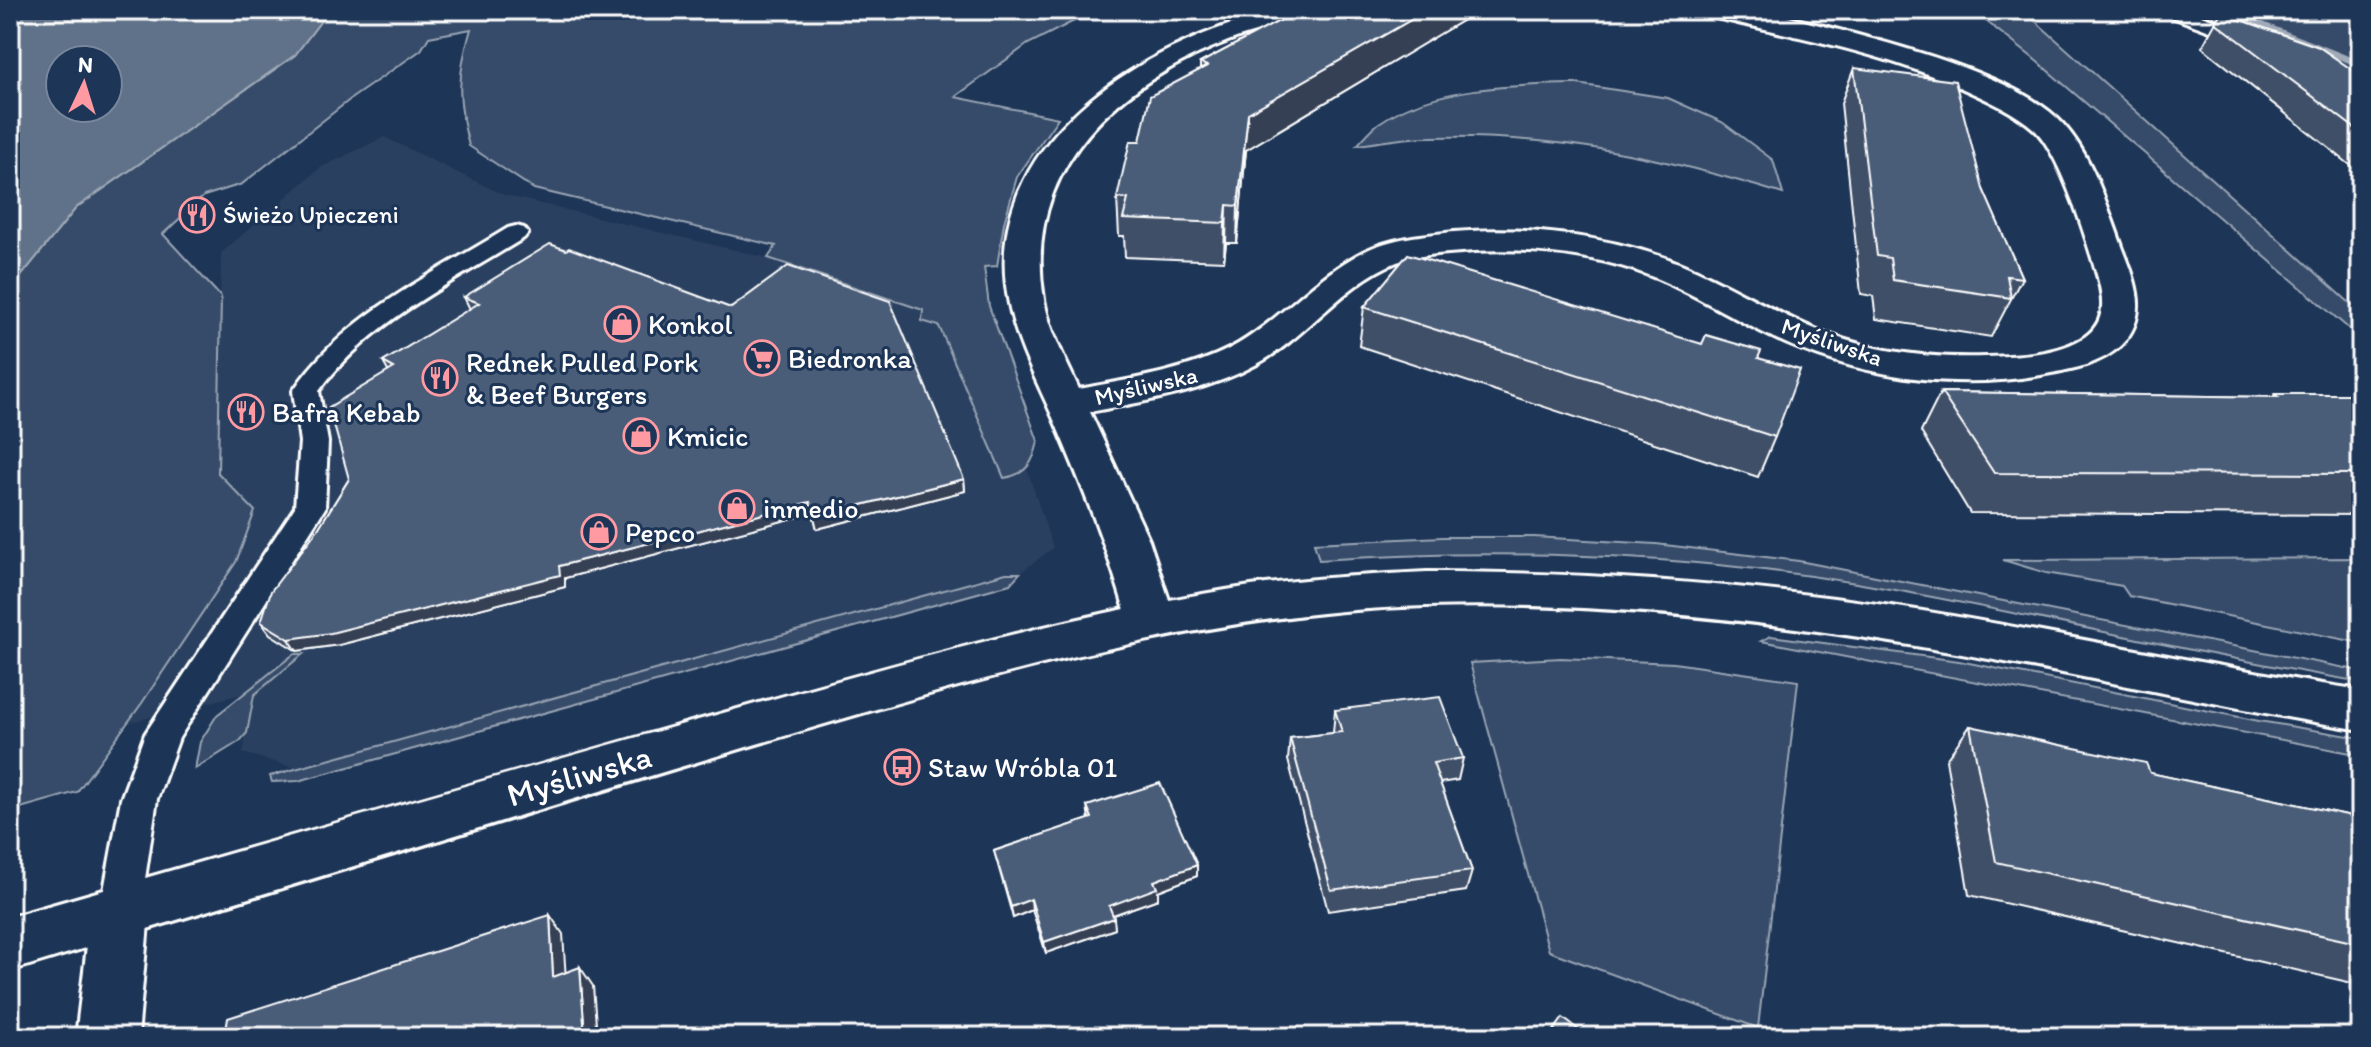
<svg xmlns="http://www.w3.org/2000/svg" width="2371" height="1047" font-family="Itim,sans-serif">
	<rect width="100%" height="100%" fill="#1d3557"/>
	<filter id="ink" filterUnits="userSpaceOnUse"><feTurbulence type="fractalNoise" baseFrequency=".0125" numOctaves="2"/><feDisplacementMap in="SourceGraphic" scale="16" xChannelSelector="R" yChannelSelector="G"/><feConvolveMatrix kernelMatrix="1 2 1 2 8 2 1 2 1" color-interpolation-filters="sRGB"/></filter>
	<g filter="url(#ink)">
		<!-- built -->
		<path fill="#2a4161" d="M 384,137 L 504,195 L 768,258 L 923,310 L 922,321 L 938,325 L 1015,476 L 1027,469 L 1053,548 L 1020,573 L 306,771 L 243,753 L 254,691 L 127,723 L 236,562 L 255,512 L 218,473 L 221,253 L 320,168 Z"/>
		<!-- green -->
		<g fill="#364b69" stroke="#9aa5b4" stroke-width="2">
			<path d="M 329,10 L 1096,10 L 1028,44 L 955,97 L 1058,118 L 1017,177 L 1004,223 L 997,266 L 984,267 L 989,306 L 1038,441 C 1034,462 1026,475 1004,478 L 939,326 L 922,321 L 923,310 L 768,258 L 776,246 L 534,189 L 469,146 C 457,99 457,75 471,29 L 429,37 L 421,50 L 352,98 L 242,184 L 204,196 L 163,234 L 221,297 L 218,473 L 255,511 L 236,562 L 142,703 L 77,792 L 10,811 L 10,290 L 76,208 L 295,55 Z"/>
			<path d="M 1972,10 L 2023,10 L 2361,313 L 2361,339 L 2033,58 Z"/>
			<path d="M 2197,10 L 2350,10 L 2361,15 L 2361,77 Z"/>
			<path d="M 1577,84 L 1668,98 L 1722,122 L 1773,160 L 1783,194 C 1664,157 1556,134 1430,137 C 1406,137 1381,142 1357,145 C 1364,138 1371,129 1379,123 C 1432,86 1514,85 1577,84 Z"/>
			<path d="M 1443,537 L 1534,537 L 1656,544 L 1799,561 L 2361,671 L 2361,682 C 2192,654 2025,612 1856,583 C 1679,554 1499,548 1319,560 L 1314,543 Z"/>
			<path d="M 2361,558 L 2361,643 L 2129,596 L 2122,586 L 2046,573 L 2003,560 Z"/>
			<path d="M 1006,573 L 1020,573 L 1010,584 L 298,781 L 272,782 L 270,776 Z"/>
			<path d="M 1771,636 L 1959,661 L 2259,721 L 2361,738 L 2361,755 L 1761,641 Z"/>
			<path d="M 294,654 L 303,654 L 254,695 L 247,733 L 240,741 L 195,769 L 200,742 L 217,715 Z"/>
			<path d="M 1561,658 L 1674,663 L 1798,681 L 1758,1028 L 1549,951 L 1470,663 Z"/>
		</g>
		<!-- water -->
		<path fill="#617289" stroke="#a0aab8" stroke-width="2" fill-rule="evenodd" d="M 10,10 L 329,10 L 295,55 L 76,208 L 10,290 ZM 60,60 L 108,60 L 108,108 L 60,108 Z"/>
		<g fill="none" stroke-linecap="round" stroke-linejoin="round">
			<!-- stream -->
			<path fill="#a0aab8" fill-rule="evenodd" d="M 2219,10 L 2233,10 L 2361,61 L 2361,68 Z"/>
			<defs>
				<g id="service">
					<path d="M 2161,10 L 2187,10 L 2259,36 L 2261,40 L 2252,46 L 2245,44 L 2164,14 Z"/>
					<path d="M 516,226 L 524,228 L 528,233 L 524,238 C 453,282 369,322 319,391 L 328,442 L 325,508 L 179,738 L 157,799 L 140,912 L 134,925 L 120,930 L 106,925 L 100,912 L 121,799 L 145,734 L 295,507 L 300,442 L 293,391 C 343,316 432,275 508,228 Z"/>
				</g>
				<g id="minor">
					<path d="M 1279,10 L 1325,10 L 1321,16 C 1294,22 1266,28 1239,37 C 1123,78 1021,165 1044,299 C 1049,330 1066,361 1079,389 C 1131,379 1184,372 1231,348 C 1280,321 1315,276 1365,251 C 1391,238 1425,235 1454,232 C 1524,226 1600,235 1666,258 C 1716,276 1760,305 1808,326 C 1865,351 1925,359 1986,357 C 2015,356 2050,355 2076,342 C 2111,325 2104,296 2094,265 C 2084,231 2059,152 2034,129 C 2016,113 1992,102 1970,92 C 1887,53 1796,37 1708,16 L 1704,10 C 1721,10 1739,8 1756,10 C 1779,13 1802,21 1824,26 C 1888,43 2009,73 2057,118 C 2091,150 2107,206 2123,249 C 2136,282 2150,316 2121,345 C 2101,365 2068,370 2041,375 C 1950,391 1853,376 1770,336 C 1726,315 1684,287 1637,271 C 1586,254 1528,248 1474,251 C 1450,253 1420,254 1397,262 C 1343,283 1307,337 1257,364 C 1206,392 1146,401 1090,412 L 1149,540 L 1176,621 L 1169,634 L 1152,639 L 1135,634 L 1128,621 C 1109,552 1083,488 1055,422 C 1038,383 1017,345 1009,304 C 975,141 1146,42 1279,10 Z"/>
					<path d="M 120,886 L 140,893 L 149,912 L 138,1037 L 76,1037 L 91,912 L 100,893 Z"/>
				</g>
				<path id="tertiary" d="M 1427,572 C 1583,572 1737,583 1891,606 C 2048,630 2204,666 2361,690 L 2361,730 C 2225,708 2092,677 1956,653 C 1782,622 1603,601 1426,606 C 1190,613 965,683 740,749 C 496,822 253,897 10,971 L 10,917 C 243,850 476,782 709,717 C 888,667 1067,614 1251,586 C 1310,578 1368,575 1427,572 Z"/>
			</defs>
			<!-- service casing -->
			<use href="#service" stroke="#fff" stroke-width="6"/>
			<!-- minor casing -->
			<use href="#minor" stroke="#fff" stroke-width="6"/>
			<!-- tertiary casing -->
			<use href="#tertiary" stroke="#fff" stroke-width="6"/>
			<!-- service -->
			<use href="#service" fill="#1d3557" fill-rule="evenodd"/>
			<!-- minor -->
			<use href="#minor" fill="#1d3557" fill-rule="evenodd"/>
			<!-- tertiary -->
			<use href="#tertiary" fill="#1d3557" fill-rule="evenodd"/>
		</g>
		<!-- wall -->
		<g fill="#405068" stroke="#fff" stroke-width="2">
			<path d="M 1300,10 L 1466,10 L 1465,19 L 1246,150 L 1237,243 L 1226,243 L 1224,261 L 1125,257 L 1124,236 L 1119,236 L 1117,198 L 1140,141 L 1200,69 L 1200,63 Z"/>
			<path d="M 2221,13 L 2361,76 L 2361,179 L 2359,172 L 2202,47 Z"/>
			<path d="M 1854,68 L 1983,189 L 2022,278 L 1991,337 L 1876,319 L 1873,296 L 1861,294 L 1841,103 Z"/>
			<path d="M 464,297 L 964,479 L 965,491 L 817,529 L 813,513 L 565,578 L 565,587 L 339,645 L 297,651 L 270,634 L 261,622 L 349,479 L 388,371 L 383,362 L 470,309 Z"/>
			<path d="M 1364,307 L 1702,344 L 1759,358 L 1775,437 L 1758,477 L 1359,346 Z"/>
			<path d="M 1941,392 L 2273,397 L 2275,394 L 2361,394 L 2361,515 L 1970,513 L 1921,432 Z"/>
			<path d="M 1335,710 L 1463,758 L 1458,780 L 1440,783 L 1472,871 L 1466,891 L 1328,911 L 1288,760 L 1290,738 L 1333,733 Z"/>
			<path d="M 1970,726 L 2150,773 L 2361,818 L 2361,985 L 1969,895 L 1946,760 Z"/>
			<path d="M 1087,806 L 1197,865 L 1197,876 L 1158,891 L 1158,899 L 1113,915 L 1115,929 L 1046,953 L 1032,910 L 1013,918 L 994,851 L 1089,819 Z"/>
		</g>
		<!-- shaded-wall -->
		<g fill="#344155" stroke="#fff" stroke-width="2">
			<path d="M 1428,10 L 1466,10 L 1465,19 L 1246,150 L 1237,243 L 1238,206 L 1248,113 Z"/>
			<path d="M 1227,205 L 1226,243 L 1224,261 L 1225,223 Z"/>
			<path d="M 964,479 L 965,491 L 817,529 L 814,517 Z"/>
			<path d="M 810,502 L 813,513 L 565,578 L 565,587 L 339,645 L 297,651 L 289,639 L 559,566 Z"/>
			<path d="M 1197,865 L 1197,876 L 1158,891 L 1158,899 L 1110,916 L 1109,906 L 1154,881 Z"/>
			<path d="M 1031,899 L 1032,910 L 1013,918 L 1011,907 Z"/>
			<path d="M 550,915 L 563,934 L 567,995 L 553,977 Z"/>
			<path d="M 1114,918 L 1115,929 L 1046,953 L 1044,942 Z"/>
			<path d="M 580,967 L 593,986 L 597,1037 L 585,1037 Z"/>
		</g>
		<!-- building -->
		<g fill="#4a5d79" stroke="#fff" stroke-width="2">
			<path d="M 1300,10 L 1428,10 L 1248,113 L 1238,206 L 1227,205 L 1225,223 L 1123,219 L 1128,199 L 1117,198 L 1124,167 L 1130,141 L 1140,141 L 1150,96 L 1207,66 L 1200,63 Z"/>
			<path d="M 2221,13 L 2319,47 L 2361,76 L 2361,133 L 2215,22 Z"/>
			<path d="M 1854,68 L 1955,81 L 1983,189 L 2022,278 L 2007,276 L 2011,298 L 1893,280 L 1890,258 L 1877,256 Z"/>
			<path d="M 550,244 L 566,250 L 569,248 L 731,308 L 788,266 L 890,301 L 964,479 L 814,517 L 810,502 L 559,566 L 560,575 L 331,633 L 289,639 L 261,622 L 271,591 L 318,529 L 349,479 L 329,407 L 394,368 L 383,362 L 479,303 L 464,297 Z"/>
			<path d="M 1408,254 L 1702,344 L 1706,335 L 1761,351 L 1758,358 L 1800,370 L 1775,437 L 1364,307 Z"/>
			<path d="M 1941,392 L 2278,397 L 2275,394 L 2361,394 L 2361,474 L 1994,473 Z"/>
			<path d="M 1440,697 L 1463,758 L 1433,763 L 1472,871 L 1331,890 L 1290,738 L 1342,732 L 1335,710 Z"/>
			<path d="M 1970,726 L 2146,763 L 2150,773 L 2361,818 L 2361,944 L 1996,862 Z"/>
			<path d="M 1160,783 L 1197,865 L 1154,881 L 1157,888 L 1109,906 L 1114,918 L 1044,942 L 1031,899 L 1011,907 L 994,851 L 1092,818 L 1087,806 Z"/>
			<path d="M 550,915 L 553,977 L 580,967 L 585,1037 L 225,1037 L 228,1018 Z"/>
			<path d="M 1563,1018 L 1588,1037 L 1549,1037 Z"/>
		</g>
	</g>
	<!-- icons -->
	<defs>
		<symbol id="restaurant-ring" viewBox="-11 -11 22 22"><circle r="9.5" fill="#1d3557" stroke="#ff9aa2" stroke-width="1.5"/><path d="M-5-6h1v4h1v-4h1v4h1v-4h1v5L-1.5 .5V6h-2V.5L-5-1ZM5-6V6H3V1.5H1.5Q1.5-4 5-6Z" fill="#ff9aa2"/></symbol>
		<symbol id="shop-ring" viewBox="-11 -11 22 22"><circle r="9.5" fill="#1d3557" stroke="#ff9aa2" stroke-width="1.5"/><path d="M-5-2.5h2.3a2.7 3.5 0 0 1 5.4 0H5L5.5 6h-11ZM-1.5-2.5h3a1.5 2.3 0 0 0-3 0Z" fill="#ff9aa2"/></symbol>
		<symbol id="supermarket-ring" viewBox="-11 -11 22 22"><circle r="9.5" fill="#1d3557" stroke="#ff9aa2" stroke-width="1.5"/><path d="M-6-5.5h2.5l.6 2H6L4.5 2H-2.5L-4.4-4H-6ZM-1.5 3.2a1.3 1.3 0 1 0 .1 0ZM3 3.2a1.3 1.3 0 1 0 .1 0Z" fill="#ff9aa2"/></symbol>
		<symbol id="bus-ring" viewBox="-11 -11 22 22"><circle r="9.5" fill="#1d3557" stroke="#ff9aa2" stroke-width="1.5"/><path d="M-5-6H5V4H4V6H2V4H-2V6H-4V4H-5ZM-3.5-4V0h7V-4ZM-3.5 1.2v1.5H-2V1.2ZM2 1.2v1.5H3.5V1.2Z" fill="#ff9aa2"/></symbol>
	</defs>
	<g fill-rule="evenodd">
		<use href="#restaurant-ring" x="177" y="195" width="40" height="40"/>
		<use href="#shop-ring" x="602" y="304" width="40" height="40"/>
		<use href="#supermarket-ring" x="742" y="338" width="40" height="40"/>
		<use href="#restaurant-ring" x="420" y="358" width="40" height="40"/>
		<use href="#restaurant-ring" x="226" y="392" width="40" height="40"/>
		<use href="#shop-ring" x="621" y="416" width="40" height="40"/>
		<use href="#shop-ring" x="717" y="488" width="40" height="40"/>
		<use href="#shop-ring" x="579" y="512" width="40" height="40"/>
		<use href="#bus-ring" x="882" y="747" width="40" height="40"/>
	</g>
	<g text-anchor="middle" stroke-width="6" stroke-linejoin="round" paint-order="stroke">
		<!-- far-poi labels -->
		<g font-size="24" fill="#fff" stroke="#1d3557" text-anchor="start">
			<text x="223" y="223">Świeżo Upieczeni</text>
		</g>
		<!-- far-street labels -->
		<g font-size="24" fill="#fff" stroke="#1d3557">
			<text transform="translate(1832 342) rotate(19)" y="8">Myśliwska</text>
			<text transform="translate(1146 386) rotate(-13)" y="8">Myśliwska</text>
		</g>
		<!-- poi labels -->
		<g font-size="28" fill="#fff" stroke="#1d3557" text-anchor="start">
			<text x="648" y="334">Konkol</text>
			<text x="788" y="368">Biedronka</text>
			<text x="466" y="372">Rednek Pulled Pork<tspan x="466" dy="32">&amp; Beef Burgers</tspan></text>
			<text x="272" y="422">Bafra Kebab</text>
			<text x="667" y="446">Kmicic</text>
			<text x="763" y="518">inmedio</text>
			<text x="625" y="542">Pepco</text>
			<text x="928" y="777">Staw Wróbla 01</text>
		</g>
		<!-- near-street labels -->
		<g font-size="34" fill="#fff" stroke="#1d3557">
			<text transform="translate(579 775) rotate(-16)" y="12">Myśliwska</text>
		</g>
	</g>
	<!-- margin -->
	<rect width="2371" height="1047" fill="none" stroke="#1d3557" stroke-width="40"/>
	<rect x="20" y="20" width="2331" height="1007" fill="none" stroke="#fff" stroke-width="3" filter="url(#ink)"/>
	<!-- north arrow -->
	<g transform="translate(84 84) rotate(4)"><circle r="38" fill="#1d3557" stroke="#77869a" stroke-width="2"/>
	<path d="M0-6L14 30L0 20L-14 30Z" fill="#ff9aa2"/>
	<text y="-12" font-size="22" font-weight="bold" text-anchor="middle" fill="#ffffff">N</text>
	</g>
</svg>
